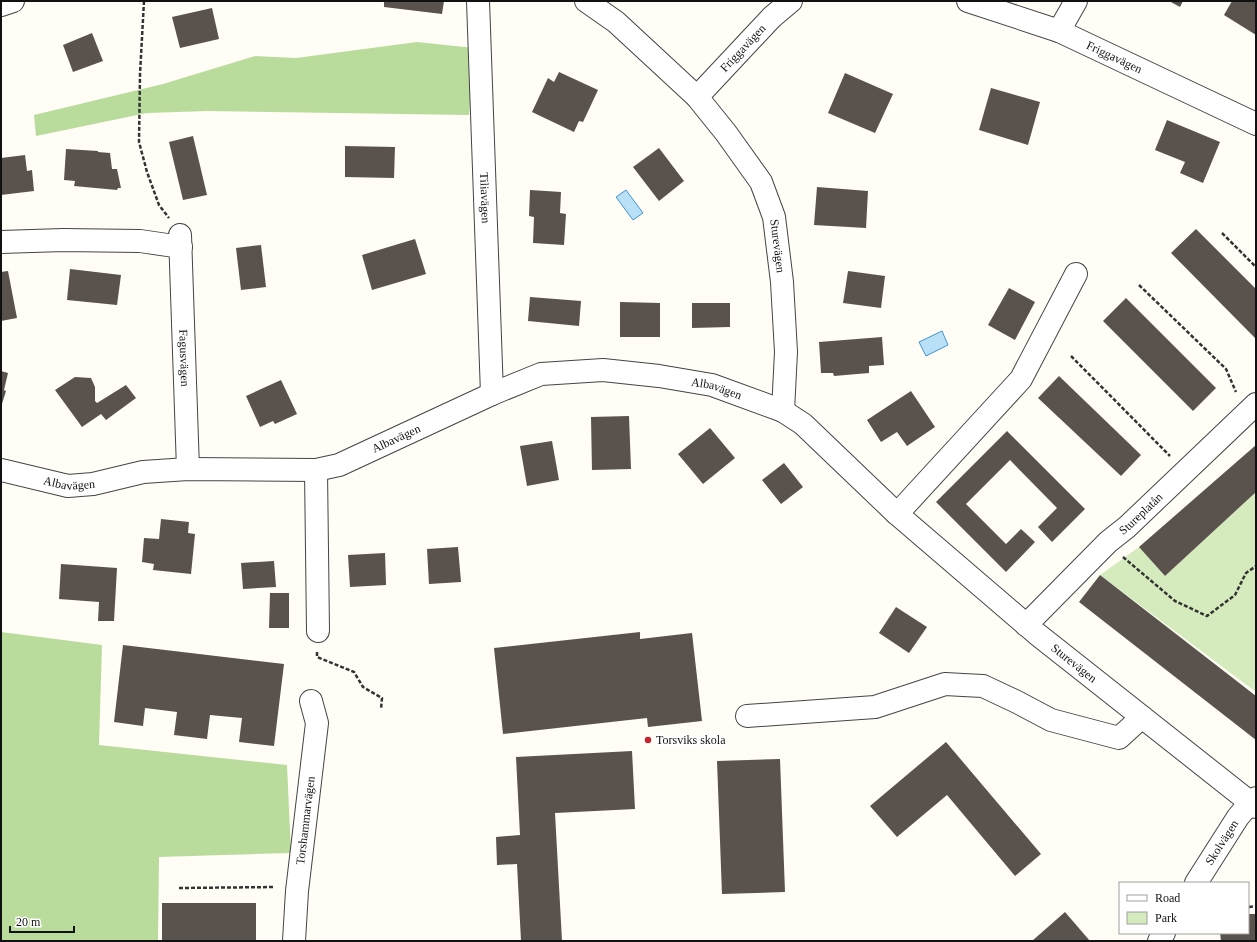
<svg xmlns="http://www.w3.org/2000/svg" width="1257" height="942" font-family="'Times New Roman',serif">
	<rect width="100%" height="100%" fill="#fffdf5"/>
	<!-- green -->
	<path fill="#d5ebbd" d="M 1256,492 L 1256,692 L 1100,575 L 1139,547 L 1165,576 Z"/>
	<!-- forest -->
	<g fill="#b9dc9c">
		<path d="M 417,42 L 474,48 L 469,115 L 208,111 L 147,113 L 36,136 L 34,115 L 163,84 L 255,56 L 296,58 Z"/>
		<path d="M 1,632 L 102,645 L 99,745 L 287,765 L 291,853 L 159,857 L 158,941 L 1,941 Z"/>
	</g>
	<!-- water -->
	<g fill="#b9e0f7" stroke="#3f96cf">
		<path d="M 626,190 L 643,213 L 633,220 L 616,197 Z"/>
		<path d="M 942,331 L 948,345 L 926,356 L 919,342 Z"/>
	</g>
	<!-- building -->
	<g fill="#5a524d">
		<path d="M 384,1 L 444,1 L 442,14 L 384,7 Z"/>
		<path d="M 1169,1 L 1183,1 L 1180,7 Z"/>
		<path d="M 1232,1 L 1256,1 L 1256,35 L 1224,15 Z"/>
		<path d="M 212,8 L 219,39 L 180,48 L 172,17 Z"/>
		<path d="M 92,33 L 103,61 L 73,72 L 63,45 Z"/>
		<path d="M 559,72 L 598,90 L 583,122 L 579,121 L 574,132 L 532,112 L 548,78 L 554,82 Z"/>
		<path d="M 845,73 L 893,94 L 875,133 L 828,113 Z"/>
		<path d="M 991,88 L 1040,102 L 1028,145 L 979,130 Z"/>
		<path d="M 1167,120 L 1220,142 L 1203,183 L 1180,173 L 1185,162 L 1155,150 Z"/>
		<path d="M 193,136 L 207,195 L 183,200 L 169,142 Z"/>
		<path d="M 345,146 L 395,147 L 394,178 L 345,177 Z"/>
		<path d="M 659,148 L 684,181 L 659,201 L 633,167 Z"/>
		<path d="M 66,149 L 98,151 L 98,152 L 110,153 L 112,169 L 117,169 L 121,188 L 118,188 L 117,190 L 74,186 L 75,181 L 64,180 Z"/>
		<path d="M 25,155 L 27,171 L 32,170 L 34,191 L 1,195 L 1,158 Z"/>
		<path d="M 817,187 L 868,191 L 866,228 L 814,225 Z"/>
		<path d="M 530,190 L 561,192 L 560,213 L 566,214 L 564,245 L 533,243 L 534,217 L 529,216 Z"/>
		<path d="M 1196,229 L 1256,289 L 1256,339 L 1171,253 Z"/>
		<path d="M 415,239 L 426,274 L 372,290 L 362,255 Z"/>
		<path d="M 261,245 L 266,287 L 241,290 L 236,248 Z"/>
		<path d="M 70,269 L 121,275 L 117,305 L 67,300 Z"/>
		<path d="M 8,271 L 17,318 L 1,321 L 1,272 Z"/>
		<path d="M 848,271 L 885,276 L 881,308 L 843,303 Z"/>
		<path d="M 1009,288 L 1035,302 L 1015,340 L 988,325 Z"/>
		<path d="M 530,297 L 581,301 L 579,326 L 528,321 Z"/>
		<path d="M 1126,298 L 1216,388 L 1193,411 L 1103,321 Z"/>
		<path d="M 620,302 L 660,303 L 660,337 L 620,337 Z"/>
		<path d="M 692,303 L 730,303 L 730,327 L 692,328 Z"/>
		<path d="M 882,337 L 884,365 L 869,366 L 869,373 L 834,376 L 833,373 L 821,373 L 819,342 Z"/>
		<path d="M 1,371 L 8,373 L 4,390 L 6,391 L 1,407 Z"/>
		<path d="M 1059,376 L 1141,455 L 1121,476 L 1038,398 Z"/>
		<path d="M 75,377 L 91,378 L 95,387 L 95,401 L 97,403 L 126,385 L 136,398 L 106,420 L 101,414 L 82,427 L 55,390 Z"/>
		<path d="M 281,380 L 297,414 L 275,424 L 273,421 L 260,427 L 246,396 Z"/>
		<path d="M 911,391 L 935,427 L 907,446 L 897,432 L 881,442 L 867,420 Z"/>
		<path d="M 629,416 L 631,469 L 592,470 L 591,417 Z"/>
		<path d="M 710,428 L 735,458 L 703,484 L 678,454 Z"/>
		<path d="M 1007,431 L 1085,509 L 1052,542 L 1038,527 L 1057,508 L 1010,460 L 966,504 L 1006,544 L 1021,529 L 1035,542 L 1006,572 L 936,502 Z"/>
		<path d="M 552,441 L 559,480 L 527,486 L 520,446 Z"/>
		<path d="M 1256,445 L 1256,492 L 1165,576 L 1139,547 Z"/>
		<path d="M 784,463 L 803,487 L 781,504 L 762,480 Z"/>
		<path d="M 161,519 L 189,522 L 188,533 L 195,534 L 191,574 L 153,570 L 154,564 L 142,562 L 144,538 L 159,539 Z"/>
		<path d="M 458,547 L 461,582 L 429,584 L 427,549 Z"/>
		<path d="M 385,553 L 386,585 L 350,587 L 348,555 Z"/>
		<path d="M 274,561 L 276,587 L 243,589 L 241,563 Z"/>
		<path d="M 61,564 L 117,568 L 114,621 L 98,621 L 99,602 L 59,599 Z"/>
		<path d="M 1100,575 L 1256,696 L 1256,740 L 1079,602 Z"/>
		<path d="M 270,593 L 289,593 L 289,628 L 269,628 Z"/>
		<path d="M 896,607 L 927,627 L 909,653 L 879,633 Z"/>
		<path d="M 640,632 L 640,639 L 692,633 L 702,721 L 648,727 L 647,718 L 503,734 L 494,648 Z"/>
		<path d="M 123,645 L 284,664 L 274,746 L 239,742 L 242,718 L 210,715 L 207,739 L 174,735 L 177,712 L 145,708 L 143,726 L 114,722 Z"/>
		<path d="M 946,742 L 1041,854 L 1015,876 L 947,795 L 897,837 L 870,806 Z"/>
		<path d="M 632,751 L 635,809 L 555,813 L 562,941 L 521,941 L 517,864 L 497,865 L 496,837 L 520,835 L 516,757 Z"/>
		<path d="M 780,759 L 785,892 L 722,894 L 717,761 Z"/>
		<rect x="162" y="903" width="94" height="37"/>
		<path d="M 1065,912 L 1090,941 L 1032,941 Z"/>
		<path d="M 1248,914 L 1256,914 L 1256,941 L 1221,941 L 1220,933 L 1248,933 Z"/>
	</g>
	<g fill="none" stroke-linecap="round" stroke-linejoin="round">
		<defs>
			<g id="minor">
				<path id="s1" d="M 478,1 L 492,394"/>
				<path id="s2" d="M 586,1 L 616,22 L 697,97 L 726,133 L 761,182 L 774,217 L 782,282 L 786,352 L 783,411"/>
				<path id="s3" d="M 968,1 L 1059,31 L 1256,124"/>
				<path d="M 1,5 L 13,1"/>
				<path d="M 1059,31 L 1076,1"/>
				<path id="s4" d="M 697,97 L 772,17 L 791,1"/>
				<path id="s5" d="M 180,235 L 188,469"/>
				<path d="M 1,242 L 63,240 L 140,241 L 181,247"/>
				<path id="s6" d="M 1,470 L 68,486 L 93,484 L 143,472 L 188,469 L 316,470 L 339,465 L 492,394 L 541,374 L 603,370 L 659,376 L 712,385 L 783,411 L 803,424 L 897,514 L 1037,634 L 1256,807"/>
				<path d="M 316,470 L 318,631"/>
				<path d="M 897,514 L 1021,379 L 1076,274"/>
				<path id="s7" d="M 1026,625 L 1108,542 L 1127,527 L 1256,404"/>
				<path d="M 747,716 L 875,707 L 945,684 L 963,685 L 983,686 L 1017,702 L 1051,720 L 1119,738 L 1142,717"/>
				<path id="s8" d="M 1196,883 L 1238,817 L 1250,803 L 1256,798"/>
				<path id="s9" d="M 294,941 L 297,891 L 317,723 L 311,701"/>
				<path d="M 1159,941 L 1164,933"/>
			</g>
		</defs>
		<!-- minor casing -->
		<use href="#minor" stroke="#444" stroke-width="24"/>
		<!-- path -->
		<g stroke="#333" stroke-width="2.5" stroke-dasharray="4 2" stroke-linecap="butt">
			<path d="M 144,1 L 140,74 L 139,142 L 147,172 L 159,205 L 169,218"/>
			<path d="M 1222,233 L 1256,267"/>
			<path d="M 1139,285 L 1226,369 L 1236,392"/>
			<path d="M 1071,356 L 1170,456"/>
			<path d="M 1123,557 L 1175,601 L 1207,616 L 1235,595 L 1246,573 L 1256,566"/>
			<path d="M 317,652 L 317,657 L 354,672 L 363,687 L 382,698 L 381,709"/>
			<path d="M 179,888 L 275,887"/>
			<path d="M 1249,907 L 1256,906"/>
		</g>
		<!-- minor -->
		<use href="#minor" stroke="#fff" stroke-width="22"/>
	</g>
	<!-- markers -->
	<circle fill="#c4262e" stroke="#fff" stroke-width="1.5" cx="648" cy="740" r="4"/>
	<g text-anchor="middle" stroke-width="4" stroke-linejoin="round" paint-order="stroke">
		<!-- street labels -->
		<g font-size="12" fill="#111" stroke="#fff">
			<text dy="4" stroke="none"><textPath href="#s4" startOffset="67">Friggavägen</textPath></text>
			<text dy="4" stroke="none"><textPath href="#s3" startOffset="157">Friggavägen</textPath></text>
			<text dy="4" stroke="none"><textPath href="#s1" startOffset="197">Tiliavägen</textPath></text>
			<text dy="4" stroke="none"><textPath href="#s2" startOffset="320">Sturevägen</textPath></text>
			<text dy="4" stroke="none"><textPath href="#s5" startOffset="123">Fagusvägen</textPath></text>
			<text dy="4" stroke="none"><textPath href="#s6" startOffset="741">Albavägen</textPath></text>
			<text dy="4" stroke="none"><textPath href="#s6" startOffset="405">Albavägen</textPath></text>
			<text dy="4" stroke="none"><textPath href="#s6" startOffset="70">Albavägen</textPath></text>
			<text dy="4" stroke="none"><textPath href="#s7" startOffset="160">Stureplatån</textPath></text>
			<text dy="4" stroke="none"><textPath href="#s6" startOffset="1197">Sturevägen</textPath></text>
			<text dy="4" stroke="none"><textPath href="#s9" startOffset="121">Torshammarvägen</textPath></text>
			<text dy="4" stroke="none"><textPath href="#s8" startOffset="48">Skolvägen</textPath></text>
		</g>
		<!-- poi labels -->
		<g font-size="12" fill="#111" stroke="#fff" text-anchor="start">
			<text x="656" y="744">Torsviks skola</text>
		</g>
	</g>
	<!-- border -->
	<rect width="1257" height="942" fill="none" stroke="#111111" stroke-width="4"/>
	<!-- legend -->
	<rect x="1119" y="882" width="130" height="52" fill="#ffffff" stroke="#a0a0a0"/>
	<rect x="1127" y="895" width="20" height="6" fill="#ffffff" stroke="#a0a0a0"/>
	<text x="1155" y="902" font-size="12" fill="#111111">Road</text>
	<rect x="1127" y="912" width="20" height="12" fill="#d5ebbd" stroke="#a0a0a0"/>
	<text x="1155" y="922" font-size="12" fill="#111111">Park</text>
	<!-- scale -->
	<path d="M10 926v6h64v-6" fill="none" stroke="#111111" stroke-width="2"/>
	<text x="16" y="926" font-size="12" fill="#111111" stroke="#ffffff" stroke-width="3" paint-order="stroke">20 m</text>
</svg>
